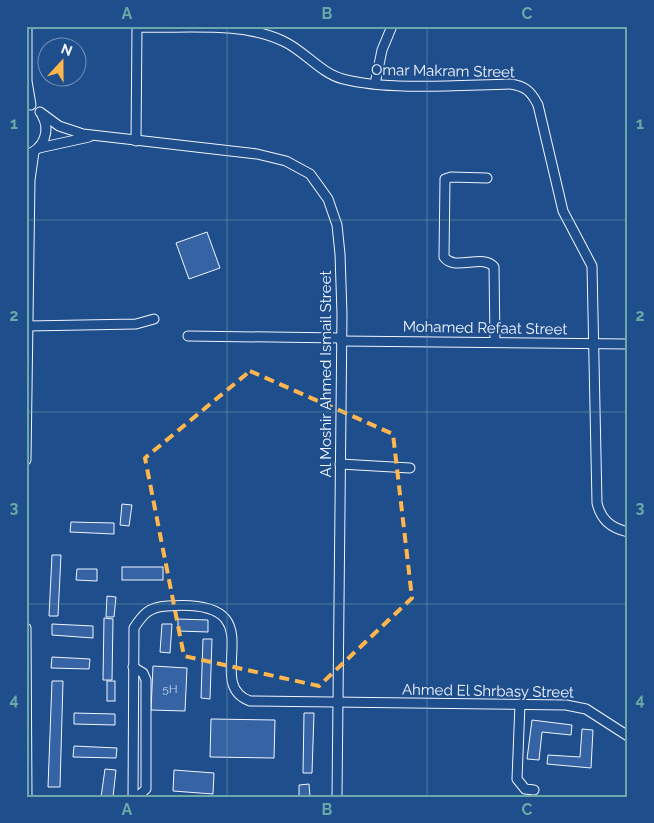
<svg xmlns="http://www.w3.org/2000/svg" width="654" height="823" font-family="Raleway,sans-serif">
	<rect width="100%" height="100%" fill="#1f4e8c"/>
	<!-- building -->
	<g fill="#3563a3" stroke="#f2f6ff">
		<path d="M 207,232 L 220,268 L 189,279 L 176,243 Z"/>
		<path d="M 122,504 L 132,505 L 129,526 L 120,525 Z"/>
		<path d="M 71,522 L 114,523 L 114,534 L 70,532 Z"/>
		<path d="M 52,555 L 61,555 L 58,616 L 49,616 Z"/>
		<rect x="122" y="567" width="41" height="13"/>
		<path d="M 77,569 L 97,569 L 97,581 L 76,580 Z"/>
		<path d="M 107,596 L 116,597 L 114,617 L 106,617 Z"/>
		<path d="M 104,618 L 113,619 L 112,680 L 103,680 Z"/>
		<path d="M 178,619 L 208,620 L 208,632 L 178,631 Z"/>
		<path d="M 52,624 L 93,626 L 93,638 L 52,635 Z"/>
		<path d="M 162,624 L 172,624 L 170,653 L 160,652 Z"/>
		<path d="M 203,639 L 212,639 L 210,699 L 201,698 Z"/>
		<path d="M 52,657 L 90,659 L 89,669 L 51,668 Z"/>
		<path d="M 153,666 L 187,668 L 185,711 L 151,710 Z"/>
		<path d="M 52,681 L 63,681 L 60,787 L 48,787 Z"/>
		<rect x="107" y="681" width="8" height="20"/>
		<path d="M 74,713 L 115,714 L 115,725 L 74,724 Z"/>
		<path d="M 304,713 L 314,713 L 312,773 L 303,773 Z"/>
		<path d="M 211,719 L 275,720 L 274,758 L 210,757 Z"/>
		<path d="M 532,720 L 572,725 L 571,735 L 542,732 L 539,760 L 527,759 Z"/>
		<path d="M 582,729 L 593,730 L 591,768 L 547,764 L 548,755 L 580,757 Z"/>
		<path d="M 74,746 L 117,748 L 116,758 L 73,757 Z"/>
		<path d="M 105,769 L 116,770 L 113,797 L 101,797 Z"/>
		<path d="M 174,770 L 214,773 L 213,794 L 173,791 Z"/>
		<path d="M 309,784 L 310,797 L 299,797 L 299,785 Z"/>
	</g>
	<g fill="none" stroke-linecap="round" stroke-linejoin="round">
		<defs>
			<g id="minor">
				<path d="M 27,26 L 27,81 L 31,105"/>
				<path d="M 137,27 C 182,29 242,21 283,41 C 305,51 320,73 343,79 C 390,91 461,85 510,84 C 525,86 531,91 538,105 L 563,211 L 592,266 L 597,503 C 601,520 611,528 628,532"/>
				<path d="M 375,84 L 382,50 L 392,26"/>
				<path d="M 40,112 L 59,126 L 83,134 L 257,154 L 286,161 L 310,174 L 328,199 L 337,225 L 340,254 L 342,314 L 337,797"/>
				<path d="M 136,141 L 137,26"/>
				<path d="M 39,148 L 89,137"/>
				<path d="M 26,155 C 44,149 51,131 42,115"/>
				<path d="M 487,178 L 451,177 L 445,179 L 444,257 C 455,272 483,253 494,267 L 495,342"/>
				<path d="M 28,326 L 136,324 L 154,319"/>
				<path d="M 188,336 L 341,338"/>
				<path d="M 341,341 L 628,344"/>
				<path d="M 26,460 L 30,180 L 34,152"/>
				<path d="M 340,464 L 410,468"/>
				<path d="M 26,628 L 27,797"/>
				<path d="M 133,667 L 143,673 L 146,680 L 146,789 L 137,797"/>
				<path d="M 520,704 L 517,779 L 525,789 L 534,790"/>
				<path d="M 133,797 L 134,628 C 143,614 149,607 167,606 C 281,597 199,683 250,701 L 566,705 L 586,709 L 628,736"/>
			</g>
		</defs>
		<!-- minor casing -->
		<use href="#minor" stroke="#f2f6ff" stroke-width="11"/>
		<!-- minor -->
		<use href="#minor" stroke="#1f4e8c" stroke-width="9"/>
	</g>
	<!-- marked area -->
	<path fill="none" stroke="#ffb74d" stroke-width="4" stroke-dasharray="10 6" stroke-linejoin="round" d="M 250,371 L 393,434 L 412,598 L 319,686 L 184,656 L 145,458 Z"/>
	<!-- grid -->
	<path fill="none" stroke="#6aa9a8" stroke-width="1" stroke-opacity="0.55" d="M 227,26 L 227,797M 427,26 L 427,797M 26,220 L 628,220M 26,412 L 628,412M 26,604 L 628,604"/>
	<g text-anchor="middle" stroke-width="4" stroke-linejoin="round" paint-order="stroke">
		<!-- number labels -->
		<g font-size="12" fill="#c3d1e8">
			<text x="170" y="693">5H</text>
		</g>
		<!-- street labels -->
		<g font-size="15" fill="#f2f6ff" stroke="#1f4e8c">
			<text transform="translate(443 71) rotate(1)" y="5">Omar Makram Street</text>
			<text transform="translate(485 328) rotate(1)" y="5">Mohamed Refaat Street</text>
			<text transform="translate(326 374) rotate(-90)" y="5">Al Moshir Ahmed Ismail Street</text>
			<text transform="translate(488 691) rotate(1)" y="5">Ahmed El Shrbasy Street</text>
		</g>
	</g>
	<!-- border -->
	<rect width="654" height="823" fill="none" stroke="#1f4e8c" stroke-width="55"/>
	<!-- north arrow -->
	<g transform="translate(62 62) rotate(21)"><circle r="24" fill="#1f4e8c" stroke="#7391ba"/>
	<path d="M0-4L9 19L0 12L-9 19Z" fill="#ffb74d"/>
	<text y="-8" font-size="14" font-weight="bold" text-anchor="middle" fill="#f2f6ff">N</text>
	</g>
	<rect x="28" y="28" width="598" height="768" fill="none" stroke="#6aa9a8" stroke-width="2"/>
	<g font-size="16" text-anchor="middle" font-weight="bold" fill="#6aa9a8">
		<text x="127" y="19">A</text>
		<text x="327" y="19">B</text>
		<text x="527" y="19">C</text>
		<text x="14" y="129">1</text>
		<text x="640" y="129">1</text>
		<text x="14" y="321">2</text>
		<text x="640" y="321">2</text>
		<text x="14" y="513">3</text>
		<text x="640" y="513">3</text>
		<text x="14" y="705">4</text>
		<text x="640" y="705">4</text>
		<text x="127" y="815">A</text>
		<text x="327" y="815">B</text>
		<text x="527" y="815">C</text>
	</g>
</svg>
